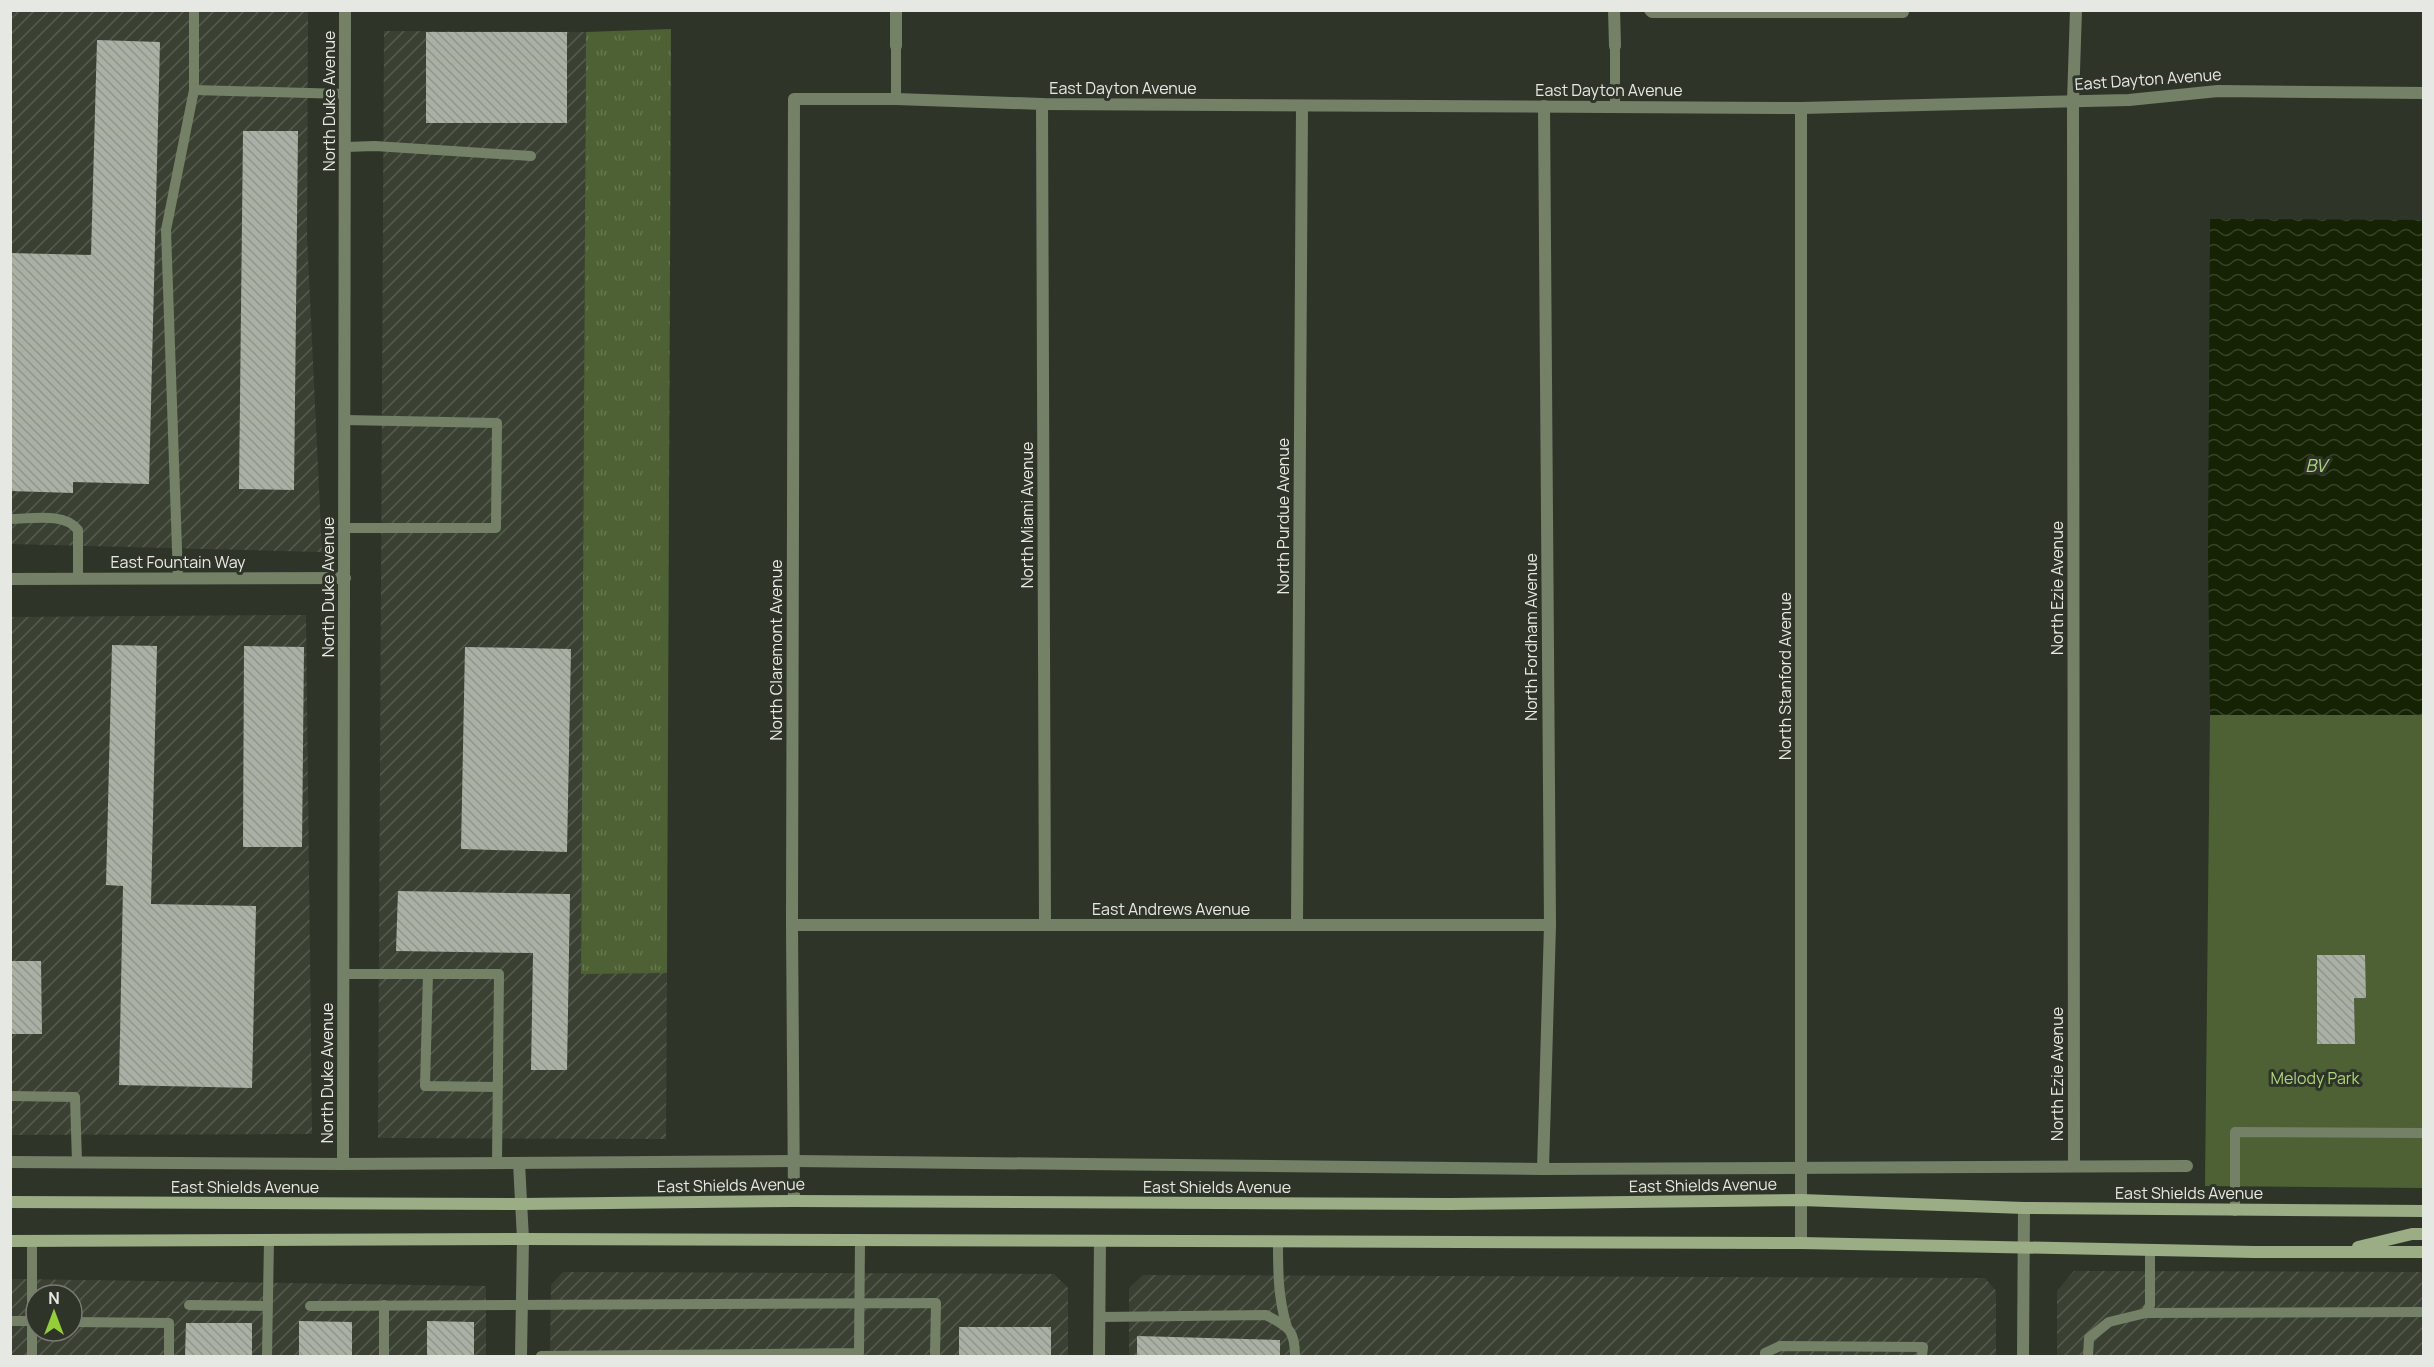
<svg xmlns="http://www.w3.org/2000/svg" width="2434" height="1367" font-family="Manrope,sans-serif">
	<defs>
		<pattern id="industrial-furrows" width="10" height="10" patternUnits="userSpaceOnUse" patternTransform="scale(1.5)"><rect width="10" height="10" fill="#3a4132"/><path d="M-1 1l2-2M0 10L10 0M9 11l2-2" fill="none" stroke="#565c50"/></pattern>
		<pattern id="grass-tufts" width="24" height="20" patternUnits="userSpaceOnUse" patternTransform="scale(1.5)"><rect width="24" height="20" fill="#4d6134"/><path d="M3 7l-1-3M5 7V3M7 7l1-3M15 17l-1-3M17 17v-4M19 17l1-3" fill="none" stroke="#677851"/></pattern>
		<pattern id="water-waves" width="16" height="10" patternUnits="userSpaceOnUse" patternTransform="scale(1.5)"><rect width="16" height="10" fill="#162204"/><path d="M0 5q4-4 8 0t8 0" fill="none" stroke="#384228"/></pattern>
		<pattern id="building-back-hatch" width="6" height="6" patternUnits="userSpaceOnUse" patternTransform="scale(1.5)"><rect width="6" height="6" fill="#aab0a4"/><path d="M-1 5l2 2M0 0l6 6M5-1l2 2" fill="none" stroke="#91968c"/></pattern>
	</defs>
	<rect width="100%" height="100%" fill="#2f3429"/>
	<!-- industrial -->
	<g fill="url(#industrial-furrows)" fill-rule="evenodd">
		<path d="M 11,11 L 308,11 L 307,236 L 322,552 L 11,544 Z"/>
		<path d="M 384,31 L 586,32 L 581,973 L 667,973 L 666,1139 L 378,1138 Z"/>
		<path d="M 306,615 L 312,1134 L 11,1135 L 10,617 Z"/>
		<path d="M 2074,1271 L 2423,1272 L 2423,1356 L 2057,1356 L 2057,1291 Z"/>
		<path d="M 563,1272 L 1054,1274 L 1068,1288 L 1068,1356 L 550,1356 L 551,1285 Z"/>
		<path d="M 1143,1275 L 1985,1278 L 1996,1291 L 1996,1356 L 1129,1356 L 1129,1288 Z"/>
		<path d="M 11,1279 L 486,1286 L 486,1356 L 11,1356 ZM 36,1295 L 72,1295 L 72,1331 L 36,1331 Z"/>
	</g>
	<!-- grass -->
	<path fill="url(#grass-tufts)" d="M 671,29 L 667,973 L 581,974 L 586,32 Z"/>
	<!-- park -->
	<path fill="#4d6134" d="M 2210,715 L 2423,715 L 2423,1188 L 2205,1186 Z"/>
	<!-- water -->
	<path fill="url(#water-waves)" d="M 2210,219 L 2423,220 L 2423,715 L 2210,715 L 2208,555 Z"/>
	<!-- building -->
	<g fill="url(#building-back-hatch)">
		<rect x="426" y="32" width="141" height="91"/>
		<path d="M 97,40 L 160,42 L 149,484 L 73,482 L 73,493 L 10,491 L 10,253 L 91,255 Z"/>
		<path d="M 243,131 L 298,131 L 294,490 L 239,489 Z"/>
		<path d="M 112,645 L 157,646 L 151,904 L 256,906 L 252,1088 L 119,1085 L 123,886 L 106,885 Z"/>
		<path d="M 244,646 L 304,647 L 302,847 L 243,847 Z"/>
		<path d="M 465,647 L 571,649 L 567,852 L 461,849 Z"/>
		<path d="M 398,891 L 570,894 L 567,1070 L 531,1070 L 533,953 L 396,951 Z"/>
		<path d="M 2317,955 L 2365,955 L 2366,998 L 2354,998 L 2355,1044 L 2317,1044 Z"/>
		<path d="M 10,961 L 41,961 L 42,1034 L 10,1034 Z"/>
		<path d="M 299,1321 L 352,1322 L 352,1356 L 299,1356 Z"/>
		<path d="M 427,1321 L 474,1322 L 474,1356 L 427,1356 Z"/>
		<path d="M 186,1323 L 252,1323 L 252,1356 L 185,1356 Z"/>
		<rect x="959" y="1327" width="92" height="29"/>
		<path d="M 1137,1336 L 1280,1340 L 1280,1356 L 1137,1356 Z"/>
	</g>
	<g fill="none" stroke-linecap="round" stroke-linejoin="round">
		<!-- service -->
		<g stroke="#748167" stroke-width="10">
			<path d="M 194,10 L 194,90 L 345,94"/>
			<path d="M 896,46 L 896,99"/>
			<path d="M 1615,46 L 1615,106"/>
			<path d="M 345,147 L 375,146 L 531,156"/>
			<path d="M 345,420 L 497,423 L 496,528 L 345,528"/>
			<path d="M 10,519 C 31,519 65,512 78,530 L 78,579"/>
			<path d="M 178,578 L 166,230 L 194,90"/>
			<path d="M 344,974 L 499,974 L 497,1163"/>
			<path d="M 428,974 L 425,1086 L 498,1087"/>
			<path d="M 10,1096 L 75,1097 L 77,1162"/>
			<path d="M 2235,1211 L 2235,1132 L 2424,1133"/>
			<path d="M 32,1241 L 32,1356"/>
			<path d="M 1278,1242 C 1278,1272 1278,1298 1287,1327"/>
			<path d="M 189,1305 L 267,1306"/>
			<path d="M 384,1305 L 384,1356"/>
			<path d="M 310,1306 L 936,1303 L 935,1354"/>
			<path d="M 2146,1313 L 2424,1312"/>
			<path d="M 1100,1317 L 1266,1315 C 1288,1327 1295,1329 1295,1356"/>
			<path d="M 10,1321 L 36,1321"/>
			<path d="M 72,1322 L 169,1323 L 169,1356"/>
			<path d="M 267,1356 L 269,1240"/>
			<path d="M 541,1356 L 859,1353 L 860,1241"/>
			<path d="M 1765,1356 L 1765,1353 L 1780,1346 L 1923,1347 L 1922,1356"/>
			<path d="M 2088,1356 L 2089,1338 L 2109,1322 L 2146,1313 L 2150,1305 L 2150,1250"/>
		</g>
		<!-- minor -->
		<g stroke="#748167" stroke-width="12">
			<path d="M 896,10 L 896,46"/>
			<path d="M 1614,10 L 1615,46"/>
			<path d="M 1650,10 L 1652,12 L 1903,12"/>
			<path d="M 1042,104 L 1045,925"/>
			<path d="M 1801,108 L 1801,1243"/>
			<path d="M 10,579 L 345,578"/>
			<path d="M 792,925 L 1550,925"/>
			<path d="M 1297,925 L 1302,106"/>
			<path d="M 10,1162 L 343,1164 L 794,1161 L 1543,1169 L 2187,1166"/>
			<path d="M 519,1163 L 523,1239 L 521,1356"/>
			<path d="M 343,1164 L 345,10"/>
			<path d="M 2074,1166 L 2073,101 L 2076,10"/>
			<path d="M 1543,1169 L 1550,925 L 1544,106"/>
			<path d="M 794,1201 L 792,925 L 794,99 L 896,99 L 1042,104 L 1801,108 L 2129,100 L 2218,91 L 2424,93"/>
			<path d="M 1099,1356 L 1100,1241"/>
			<path d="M 2023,1356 L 2024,1208"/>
		</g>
		<!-- secondary -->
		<g stroke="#9aad84" stroke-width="12">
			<path d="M 10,1202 L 521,1204 L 794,1201 L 1450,1204 L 1801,1200 L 2024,1208 L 2424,1211"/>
			<path d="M 10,1241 L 523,1239 L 1801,1243 L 2254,1252 L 2424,1252"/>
			<path d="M 2358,1247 L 2412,1234 L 2424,1234"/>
		</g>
	</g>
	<g text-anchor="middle" stroke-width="6" stroke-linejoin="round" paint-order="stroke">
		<!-- street labels -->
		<g font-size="16" fill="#e6e9e3" stroke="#2f3429">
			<text transform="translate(2148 79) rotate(-4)" y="6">East Dayton Avenue</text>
			<text x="1123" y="94">East Dayton Avenue</text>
			<text x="1609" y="96">East Dayton Avenue</text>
			<text transform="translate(329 101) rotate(-90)" y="6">North Duke Avenue</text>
			<text transform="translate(1027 515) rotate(-90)" y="6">North Miami Avenue</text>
			<text transform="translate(1283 516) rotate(-90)" y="6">North Purdue Avenue</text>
			<text x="178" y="568">East Fountain Way</text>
			<text transform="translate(328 587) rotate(-90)" y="6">North Duke Avenue</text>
			<text transform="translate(2057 588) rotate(-90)" y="6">North Ezie Avenue</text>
			<text transform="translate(1531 637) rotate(-90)" y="6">North Fordham Avenue</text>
			<text transform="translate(776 650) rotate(-90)" y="6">North Claremont Avenue</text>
			<text transform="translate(1785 676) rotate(-90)" y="6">North Stanford Avenue</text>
			<text x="1171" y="915">East Andrews Avenue</text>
			<text transform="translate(327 1073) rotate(-90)" y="6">North Duke Avenue</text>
			<text transform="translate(2057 1074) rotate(-90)" y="6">North Ezie Avenue</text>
			<text transform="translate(731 1185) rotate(-1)" y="6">East Shields Avenue</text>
			<text transform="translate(1703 1185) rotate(-1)" y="6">East Shields Avenue</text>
			<text x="245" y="1193">East Shields Avenue</text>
			<text x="1217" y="1193">East Shields Avenue</text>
			<text x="2189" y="1199">East Shields Avenue</text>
		</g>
		<!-- park labels -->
		<g font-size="16" fill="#add47d" stroke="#2f3429">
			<text x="2315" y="1084">Melody Park</text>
		</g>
		<!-- water labels -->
		<g font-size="18" font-style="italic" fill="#afd680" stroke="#2f3429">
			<text x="2316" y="472">BV</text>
		</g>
	</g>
	<!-- border -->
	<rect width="2434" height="1367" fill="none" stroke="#e6e9e3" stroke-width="24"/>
	<!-- north arrow -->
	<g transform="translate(54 1313)"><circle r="28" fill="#2f3429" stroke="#787c73" stroke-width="1.5"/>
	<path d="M0-4.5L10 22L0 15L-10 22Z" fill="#94cc3c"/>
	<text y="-9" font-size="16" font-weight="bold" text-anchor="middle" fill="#e6e9e3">N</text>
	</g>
</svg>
